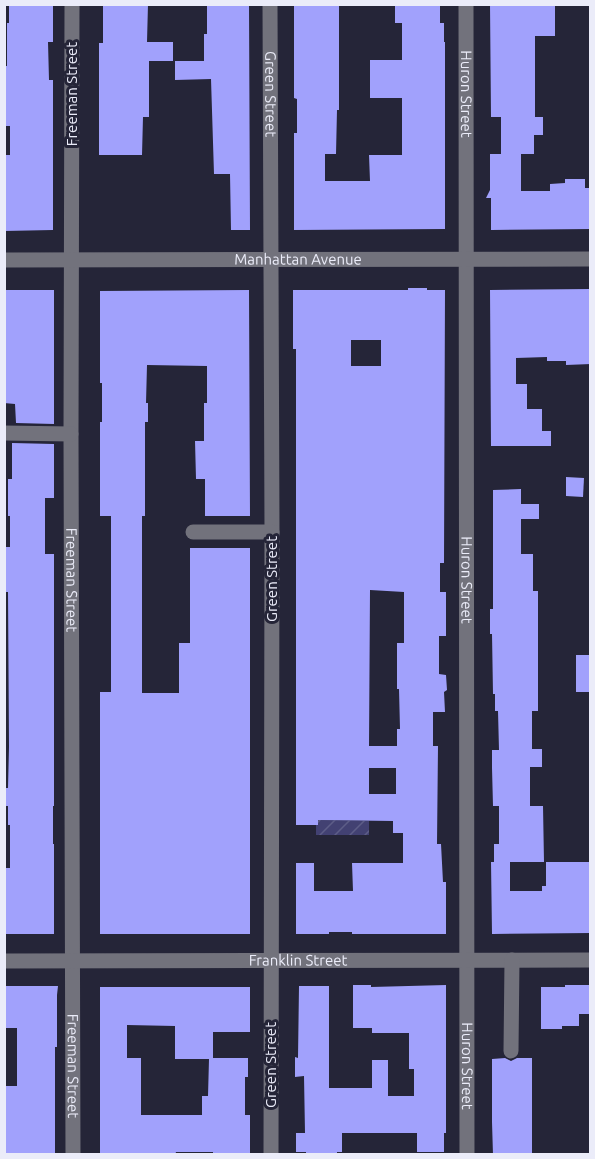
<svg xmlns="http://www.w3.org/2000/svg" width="595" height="1159" font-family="Ubuntu,sans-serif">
	<defs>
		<pattern id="garden-furrows" width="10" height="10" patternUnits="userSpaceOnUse" patternTransform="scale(1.5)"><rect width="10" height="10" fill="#424172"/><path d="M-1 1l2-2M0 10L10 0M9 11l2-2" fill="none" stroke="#5d5d87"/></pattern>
	</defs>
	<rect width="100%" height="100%" fill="#252538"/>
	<!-- garden -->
	<path fill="url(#garden-furrows)" d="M 318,820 L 369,821 L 369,835 L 316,835 L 316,825 L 318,825 Z"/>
	<!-- building -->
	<g fill="#a1a1fc" fill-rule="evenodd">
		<path d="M 9,4 L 53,4 L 53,42 L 48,42 L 49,80 L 53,80 L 53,230 L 4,231 L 4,155 L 10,155 L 10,126 L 4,126 L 4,66 L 7,66 L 7,23 L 9,23 Z"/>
		<path d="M 103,4 L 148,4 L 147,42 L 173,42 L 173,61 L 149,61 L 149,117 L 143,117 L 142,155 L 99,155 L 99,43 L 103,43 Z"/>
		<path d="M 207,4 L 249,4 L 250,230 L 231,230 L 230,174 L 214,174 L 211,79 L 175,80 L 175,61 L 204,61 L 204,34 L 207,34 Z"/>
		<path d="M 294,4 L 339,4 L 339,110 L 337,110 L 336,154 L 325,154 L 325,181 L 370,181 L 369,155 L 402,155 L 402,98 L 370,98 L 370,60 L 402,60 L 402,23 L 395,23 L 395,4 L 440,4 L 440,23 L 444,23 L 444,42 L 445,42 L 445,229 L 294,230 L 294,133 L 297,133 L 297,99 L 294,98 Z"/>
		<path d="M 490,4 L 555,4 L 555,36 L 535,36 L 535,117 L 543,117 L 543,135 L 534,135 L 534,154 L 521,154 L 521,191 L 550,191 L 550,184 L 565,183 L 565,179 L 585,179 L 585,188 L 591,188 L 591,229 L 491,230 L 491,198 L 486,198 L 490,190 L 490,154 L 501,154 L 501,117 L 491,117 Z"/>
		<path d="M 408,288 L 427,288 L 427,290 L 445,290 L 444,563 L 440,563 L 440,592 L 446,592 L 446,636 L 439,636 L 439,674 L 446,675 L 447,690 L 444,692 L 445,712 L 433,712 L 433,746 L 438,746 L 437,844 L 441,844 L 443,882 L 446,882 L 446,934 L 352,934 L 352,932 L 329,932 L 329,934 L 296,934 L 296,863 L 314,863 L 314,891 L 353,891 L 352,863 L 403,863 L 403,833 L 393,833 L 393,821 L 318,820 L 318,825 L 296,825 L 296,349 L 293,349 L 293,290 L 408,290 ZM 351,340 L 381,340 L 381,366 L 351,366 ZM 370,590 L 404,592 L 404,643 L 397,643 L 397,689 L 399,689 L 400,729 L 397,729 L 397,746 L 369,746 ZM 369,768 L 396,768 L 396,794 L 369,794 Z"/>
		<path d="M 591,289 L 591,364 L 566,365 L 566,361 L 547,361 L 547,357 L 516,358 L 516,384 L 527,384 L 527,409 L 542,409 L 542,431 L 551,431 L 551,446 L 491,446 L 490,290 Z"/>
		<path d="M 4,290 L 54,290 L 54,424 L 16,423 L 15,404 L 4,403 Z"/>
		<path d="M 249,290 L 250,516 L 205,516 L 205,479 L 196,479 L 195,441 L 204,441 L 204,403 L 207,403 L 207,366 L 147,365 L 146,403 L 148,403 L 148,422 L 145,422 L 145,516 L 142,516 L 142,693 L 179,693 L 179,643 L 190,643 L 190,548 L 250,548 L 250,934 L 100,934 L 100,692 L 111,692 L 111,516 L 100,516 L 100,422 L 102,422 L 102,383 L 100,383 L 100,291 Z"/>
		<path d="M 12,443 L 54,444 L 54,498 L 45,498 L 45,554 L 54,554 L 54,806 L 53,806 L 53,844 L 54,844 L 54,934 L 4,934 L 4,868 L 10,868 L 10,825 L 8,825 L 8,806 L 4,806 L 4,788 L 8,788 L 9,747 L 8,592 L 4,592 L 4,547 L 10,547 L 10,516 L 8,516 L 8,479 L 12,479 Z"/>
		<path d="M 566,477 L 584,478 L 583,497 L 566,496 Z"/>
		<path d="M 521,489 L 521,504 L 539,504 L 539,519 L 521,519 L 521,554 L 533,554 L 533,591 L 538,591 L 538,711 L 532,711 L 532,749 L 542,749 L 542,767 L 530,767 L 530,806 L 543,806 L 544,862 L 510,862 L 510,891 L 542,891 L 542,886 L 546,886 L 546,862 L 591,862 L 591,933 L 492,934 L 491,862 L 494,862 L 494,844 L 499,844 L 499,806 L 493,806 L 492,768 L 492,750 L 499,750 L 498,711 L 495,711 L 495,694 L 493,694 L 492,634 L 490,634 L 490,609 L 493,609 L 493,490 Z"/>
		<rect x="576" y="655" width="15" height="37"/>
		<path d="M 353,985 L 371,985 L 371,987 L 446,985 L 446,1133 L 444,1133 L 444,1152 L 417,1152 L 417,1133 L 342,1133 L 342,1152 L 337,1152 L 337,1155 L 306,1155 L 306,1152 L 296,1152 L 296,1133 L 305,1133 L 304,1076 L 295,1077 L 295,1057 L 298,1058 L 299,986 L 329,986 L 329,1088 L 372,1088 L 372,1060 L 388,1060 L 388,1096 L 414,1096 L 414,1069 L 409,1069 L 409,1033 L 372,1033 L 372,1028 L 353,1028 Z"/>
		<path d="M 565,985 L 591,985 L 591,1014 L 579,1014 L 579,1026 L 562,1026 L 562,1029 L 541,1029 L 541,987 L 565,987 Z"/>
		<path d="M 4,986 L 58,986 L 57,995 L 57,1047 L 55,1047 L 55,1155 L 4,1155 L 4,1086 L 17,1086 L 17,1028 L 4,1028 Z"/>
		<path d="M 100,987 L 250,987 L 250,1032 L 213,1032 L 213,1058 L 248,1058 L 248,1077 L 245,1077 L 245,1115 L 250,1115 L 250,1155 L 213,1155 L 213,1152 L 176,1152 L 175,1155 L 100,1155 ZM 127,1025 L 175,1026 L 175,1059 L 209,1059 L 208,1096 L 202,1096 L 202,1115 L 141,1115 L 141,1058 L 127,1058 Z"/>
		<path d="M 505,1058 L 511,1061 L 517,1058 L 532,1058 L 532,1155 L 493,1155 L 492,1122 L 492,1059 Z"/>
	</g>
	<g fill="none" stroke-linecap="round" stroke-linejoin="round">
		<!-- minor -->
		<g stroke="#72727c" stroke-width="15">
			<path id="s1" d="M 72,4 L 71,434 L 73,1154"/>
			<path id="s2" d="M 270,4 L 272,532 L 271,1154"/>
			<path id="s3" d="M 466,4 L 467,1154"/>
			<path id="s4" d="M 4,260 L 590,259"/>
			<path d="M 4,433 L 71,434"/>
			<path d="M 193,532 L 272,532"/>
			<path id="s5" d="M 4,961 L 590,960"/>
			<path d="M 511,1051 L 512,960"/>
		</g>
	</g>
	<g text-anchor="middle" stroke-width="6" stroke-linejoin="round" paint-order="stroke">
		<!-- street labels -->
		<g font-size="15" fill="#ebecf9" stroke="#252538">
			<text transform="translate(72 94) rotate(-90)" y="5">Freeman Street</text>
			<text dy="5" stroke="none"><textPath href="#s2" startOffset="90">Green Street</textPath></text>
			<text dy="5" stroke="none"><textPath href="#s3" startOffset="90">Huron Street</textPath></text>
			<text dy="5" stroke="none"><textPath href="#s4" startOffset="294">Manhattan Avenue</textPath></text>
			<text dy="5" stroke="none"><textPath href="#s1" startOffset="576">Freeman Street</textPath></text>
			<text transform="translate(272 579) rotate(-90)" y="5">Green Street</text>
			<text dy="5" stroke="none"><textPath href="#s3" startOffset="576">Huron Street</textPath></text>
			<text dy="5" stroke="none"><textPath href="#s5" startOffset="294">Franklin Street</textPath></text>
			<text dy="5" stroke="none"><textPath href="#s1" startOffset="1062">Freeman Street</textPath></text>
			<text transform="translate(271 1065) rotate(-90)" y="5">Green Street</text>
			<text dy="5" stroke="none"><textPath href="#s3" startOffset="1062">Huron Street</textPath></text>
		</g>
	</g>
	<!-- border -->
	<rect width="595" height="1159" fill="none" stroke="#ebecf9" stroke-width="12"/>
</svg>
